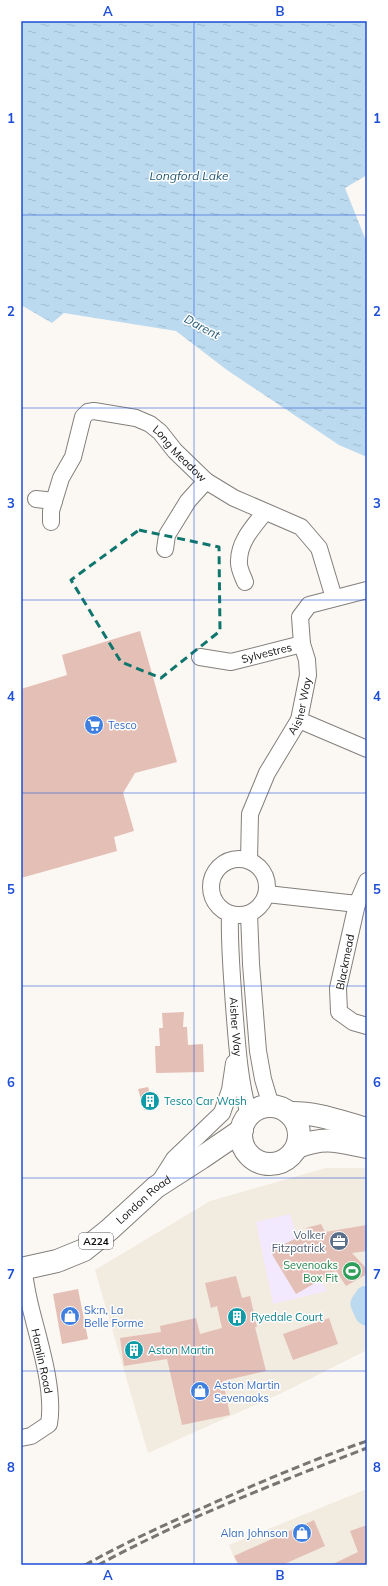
<svg xmlns="http://www.w3.org/2000/svg" width="388" height="1586" font-family="Mulish,sans-serif">
	<defs>
		<pattern id="water-ripples" width="26" height="14" patternUnits="userSpaceOnUse"><rect width="26" height="14" fill="#bbdaef"/><path d="M2 4q2-2 4 0t4 0M15 11q2-2 4 0t4 0" fill="none" stroke="#a0bacc"/></pattern>
	</defs>
	<rect width="100%" height="100%" fill="#fbf7f2"/>
	<!-- built -->
	<g fill="#f2ebe0">
		<path d="M 326,1168 L 367,1168 L 367,1281 L 358,1294 L 367,1308 L 367,1350 L 284,1392 L 148,1453 L 95,1270 L 210,1201 Z"/>
		<path d="M 367,1489 L 367,1565 L 237,1565 L 229,1545 Z"/>
	</g>
	<!-- education -->
	<path fill="#f3e9fe" d="M 290,1214 L 299,1241 L 327,1291 L 273,1304 L 256,1222 Z"/>
	<!-- water -->
	<path fill="url(#water-ripples)" d="M 21,21 L 367,21 L 367,175 L 345,188 L 367,243 L 367,457 L 339,445 L 227,370 L 176,331 L 64,313 L 52,323 L 21,305 Z"/>
	<g fill="none" stroke-linecap="round" stroke-linejoin="round">
		<!-- river -->
		<path stroke="#bbdaef" stroke-width="25" d="M 367,1298 L 363,1304 L 367,1313"/>
	</g>
	<!-- building -->
	<g fill="#e4bfb5">
		<path d="M 140,631 L 177,762 L 135,773 L 123,793 L 134,831 L 114,837 L 117,851 L 21,878 L 21,689 L 67,675 L 62,655 Z"/>
		<path d="M 184,1012 L 183,1027 L 187,1027 L 188,1045 L 203,1044 L 204,1072 L 156,1073 L 155,1046 L 160,1046 L 159,1028 L 163,1028 L 162,1013 Z"/>
		<path d="M 148,1087 L 154,1107 L 144,1110 L 138,1089 Z"/>
		<path d="M 321,1224 L 325,1232 L 367,1225 L 367,1251 L 352,1253 L 367,1269 L 367,1274 L 346,1286 L 336,1271 L 296,1294 L 273,1256 L 271,1250 L 308,1233 L 306,1228 Z"/>
		<path d="M 236,1276 L 242,1298 L 250,1296 L 257,1327 L 255,1327 L 266,1371 L 223,1381 L 230,1415 L 182,1425 L 167,1359 L 124,1366 L 120,1338 L 161,1332 L 160,1326 L 196,1318 L 200,1334 L 222,1328 L 217,1306 L 211,1308 L 205,1283 Z"/>
		<path d="M 78,1289 L 88,1339 L 62,1344 L 53,1294 Z"/>
		<path d="M 329,1318 L 338,1344 L 293,1360 L 283,1334 Z"/>
		<path d="M 314,1520 L 325,1546 L 282,1565 L 239,1565 L 234,1556 Z"/>
		<path d="M 367,1525 L 367,1565 L 331,1565 L 358,1552 L 350,1531 Z"/>
	</g>
	<g fill="none" stroke-linecap="round" stroke-linejoin="round">
		<defs>
			<g id="street">
				<path d="M 36,499 L 54,501"/>
				<path id="s1" d="M 51,522 L 51,511 L 61,478 L 73,457 L 83,417 L 88,412 L 94,411 L 136,418 L 150,424 L 160,432 L 175,451 L 206,481 L 234,498 L 301,527 L 319,548 L 334,598"/>
				<path d="M 165,549 L 167,535 L 188,501 L 206,481"/>
				<path d="M 245,582 C 243,576 238,568 239,561 C 239,541 254,526 265,512"/>
				<path id="s2" d="M 200,657 L 231,662 L 302,644"/>
				<path d="M 299,720 L 367,749"/>
				<circle cx="239" cy="887" r="28"/>
				<path id="s3" d="M 249,860 L 250,814 L 267,773 L 299,720 L 308,675 L 307,660 L 302,644 L 300,617 L 309,605 L 367,590"/>
				<path d="M 267,894 L 357,904 L 367,881"/>
				<path d="M 357,904 L 338,988 L 339,1012 L 353,1022 L 367,1026"/>
				<path id="s4" d="M 230,914 C 229,945 232,975 234,1006 C 237,1043 239,1080 249,1115"/>
				<path d="M 249,914 L 251,964 L 258,1051 L 263,1079 L 271,1106"/>
				<path d="M 160,1181 L 174,1159 L 222,1113 L 230,1090 L 234,1063"/>
				<path d="M 21,1438 L 31,1436 L 49,1424 C 55,1389 38,1339 30,1305 C 27,1293 25,1280 23,1268"/>
			</g>
			<g id="primary">
				<circle cx="270" cy="1135" r="29"/>
				<path d="M 289,1113 C 316,1112 341,1122 367,1129"/>
				<path d="M 297,1147 C 326,1136 337,1141 367,1147"/>
				<path id="s5" d="M 21,1269 L 57,1261 L 84,1250 L 109,1230 L 156,1187 L 201,1158 L 242,1130"/>
			</g>
		</defs>
		<!-- street casing -->
		<use href="#street" stroke="#83807c" stroke-width="18"/>
		<!-- primary casing -->
		<use href="#primary" stroke="#83807c" stroke-width="24"/>
		<!-- street -->
		<use href="#street" stroke="#fff" stroke-width="16"/>
		<!-- primary -->
		<use href="#primary" stroke="#fff" stroke-width="22"/>
		<!-- rail -->
		<g stroke="#777572" stroke-width="3" stroke-dasharray="8 4" stroke-linecap="butt">
			<path d="M 85,1565 C 126,1542 169,1523 211,1504 C 263,1481 314,1459 367,1441"/>
			<path d="M 98,1565 C 183,1519 276,1483 367,1448"/>
		</g>
	</g>
	<!-- marked area -->
	<path fill="none" stroke="#0f766e" stroke-width="3" stroke-dasharray="8 5" stroke-linejoin="round" d="M 139,530 L 219,547 L 220,631 L 161,678 L 121,662 L 71,580 Z"/>
	<!-- grid -->
	<path fill="none" stroke="#1d4ed8" stroke-width="1" stroke-opacity="0.55" d="M 194,21 L 194,1565M 21,215 L 367,215M 21,408 L 367,408M 21,600 L 367,600M 21,793 L 367,793M 21,986 L 367,986M 21,1178 L 367,1178M 21,1371 L 367,1371"/>
	<!-- icons -->
	<defs>
		<symbol id="supermarket-disc" viewBox="-11 -11 22 22"><circle r="9.5" fill="#3f7fe0" stroke="#fff"/><path d="M-6-5.5h2.5l.6 2H6L4.5 2H-2.5L-4.4-4H-6ZM-1.5 3.2a1.3 1.3 0 1 0 .1 0ZM3 3.2a1.3 1.3 0 1 0 .1 0Z" fill="#fff"/></symbol>
		<symbol id="building-disc" viewBox="-11 -11 22 22"><circle r="9.5" fill="#0f9aa8" stroke="#fff"/><path d="M-4-6H4V6H1V3H-1V6H-4ZM-2.5-4.3h1.7v1.8h-1.7ZM.8-4.3h1.7v1.8H.8ZM-2.5-1h1.7V.8h-1.7ZM.8-1h1.7V.8H.8Z" fill="#fff"/></symbol>
		<symbol id="office-disc" viewBox="-11 -11 22 22"><circle r="9.5" fill="#5c6f8a" stroke="#fff"/><path d="M-6-3h4V-5.5h4V-3h4V5H-6ZM-1-4.5V-3h2v-1.5ZM-6 0V1H6V0Z" fill="#fff"/></symbol>
		<symbol id="stadium-disc" viewBox="-11 -11 22 22"><circle r="9.5" fill="#2e9e5b" stroke="#fff"/><path d="M0-5a6.5 5 0 1 0 0 10a6.5 5 0 1 0 0-10ZM-3.5-1.8h7v3.6h-7Z" fill="#fff"/></symbol>
		<symbol id="shop-disc" viewBox="-11 -11 22 22"><circle r="9.5" fill="#3f7fe0" stroke="#fff"/><path d="M-5-2.5h2.3a2.7 3.5 0 0 1 5.4 0H5L5.5 6h-11ZM-1.5-2.5h3a1.5 2.3 0 0 0-3 0Z" fill="#fff"/></symbol>
	</defs>
	<g fill-rule="evenodd">
		<use href="#supermarket-disc" x="83" y="714" width="22" height="22"/>
		<use href="#building-disc" x="139" y="1090" width="22" height="22"/>
		<use href="#office-disc" x="328" y="1230" width="22" height="22"/>
		<use href="#stadium-disc" x="341" y="1260" width="22" height="22"/>
		<use href="#shop-disc" x="59" y="1305" width="22" height="22"/>
		<use href="#building-disc" x="226" y="1306" width="22" height="22"/>
		<use href="#building-disc" x="123" y="1339" width="22" height="22"/>
		<use href="#shop-disc" x="189" y="1380" width="22" height="22"/>
		<use href="#shop-disc" x="291" y="1522" width="22" height="22"/>
	</g>
	<g text-anchor="middle" stroke-width="3" stroke-linejoin="round" paint-order="stroke">
		<!-- shield labels -->
		<rect fill="#fff" stroke="#585756" stroke-width="1" x="79" y="1233" width="34" height="16" rx="3"/>
		<g font-size="10" font-weight="bold" fill="#100f0d">
			<text x="96" y="1245">A224</text>
		</g>
		<!-- street labels -->
		<g font-size="11" fill="#100f0d" stroke="#fff">
			<text dy="4" stroke="none"><textPath href="#s1" startOffset="224">Long Meadow</textPath></text>
			<text dy="4" stroke="none"><textPath href="#s2" startOffset="68">Sylvestres</textPath></text>
			<text dy="4" stroke="none"><textPath href="#s3" startOffset="166">Aisher Way</textPath></text>
			<text transform="translate(345 962) rotate(-79)" y="4">Blackmead</text>
			<text dy="4" stroke="none"><textPath href="#s4" startOffset="113">Aisher Way</textPath></text>
			<text dy="4" stroke="none"><textPath href="#s5" startOffset="144">London Road</textPath></text>
			<text transform="translate(42 1361) rotate(78)" y="4">Hamlin Road</text>
		</g>
		<!-- shop labels -->
		<g font-size="11" fill="#366cbe" stroke="#fff" text-anchor="start">
			<text x="108" y="729">Tesco</text>
			<text x="84" y="1314">Sk:n, La<tspan x="84" dy="13">Belle Forme</tspan></text>
			<text x="214" y="1389">Aston Martin<tspan x="214" dy="13">Sevenaoks</tspan></text>
			<text x="288" y="1537" text-anchor="end">Alan Johnson</text>
		</g>
		<!-- culture labels -->
		<g font-size="11" fill="#0d838f" stroke="#fff" text-anchor="start">
			<text x="164" y="1105">Tesco Car Wash</text>
			<text x="251" y="1321">Ryedale Court</text>
			<text x="148" y="1354">Aston Martin</text>
		</g>
		<!-- service labels -->
		<g font-size="11" fill="#4e5e75" stroke="#fff" text-anchor="end">
			<text x="325" y="1239">Volker<tspan x="325" dy="13">Fitzpatrick</tspan></text>
		</g>
		<!-- leisure labels -->
		<g font-size="11" fill="#27864d" stroke="#fff" text-anchor="end">
			<text x="338" y="1269">Sevenoaks<tspan x="338" dy="13">Box Fit</tspan></text>
		</g>
		<!-- water labels -->
		<g font-size="12" font-style="italic" fill="#245876" stroke="#fff">
			<text x="189" y="180">Longford Lake</text>
			<text transform="translate(202 327) rotate(28)" y="4">Darent</text>
		</g>
	</g>
	<!-- border -->
	<rect width="388" height="1586" fill="none" stroke="#ffffff" stroke-width="44"/>
	<rect x="22" y="22" width="344" height="1542" fill="none" stroke="#1d4ed8" stroke-width="1.5"/>
	<g font-size="13" text-anchor="middle" font-weight="bold" fill="#1d4ed8">
		<text x="108" y="16">A</text>
		<text x="280" y="16">B</text>
		<text x="11" y="123">1</text>
		<text x="377" y="123">1</text>
		<text x="11" y="316">2</text>
		<text x="377" y="316">2</text>
		<text x="11" y="508">3</text>
		<text x="377" y="508">3</text>
		<text x="11" y="701">4</text>
		<text x="377" y="701">4</text>
		<text x="11" y="894">5</text>
		<text x="377" y="894">5</text>
		<text x="11" y="1087">6</text>
		<text x="377" y="1087">6</text>
		<text x="11" y="1279">7</text>
		<text x="377" y="1279">7</text>
		<text x="11" y="1472">8</text>
		<text x="377" y="1472">8</text>
		<text x="108" y="1580">A</text>
		<text x="280" y="1580">B</text>
	</g>
</svg>
